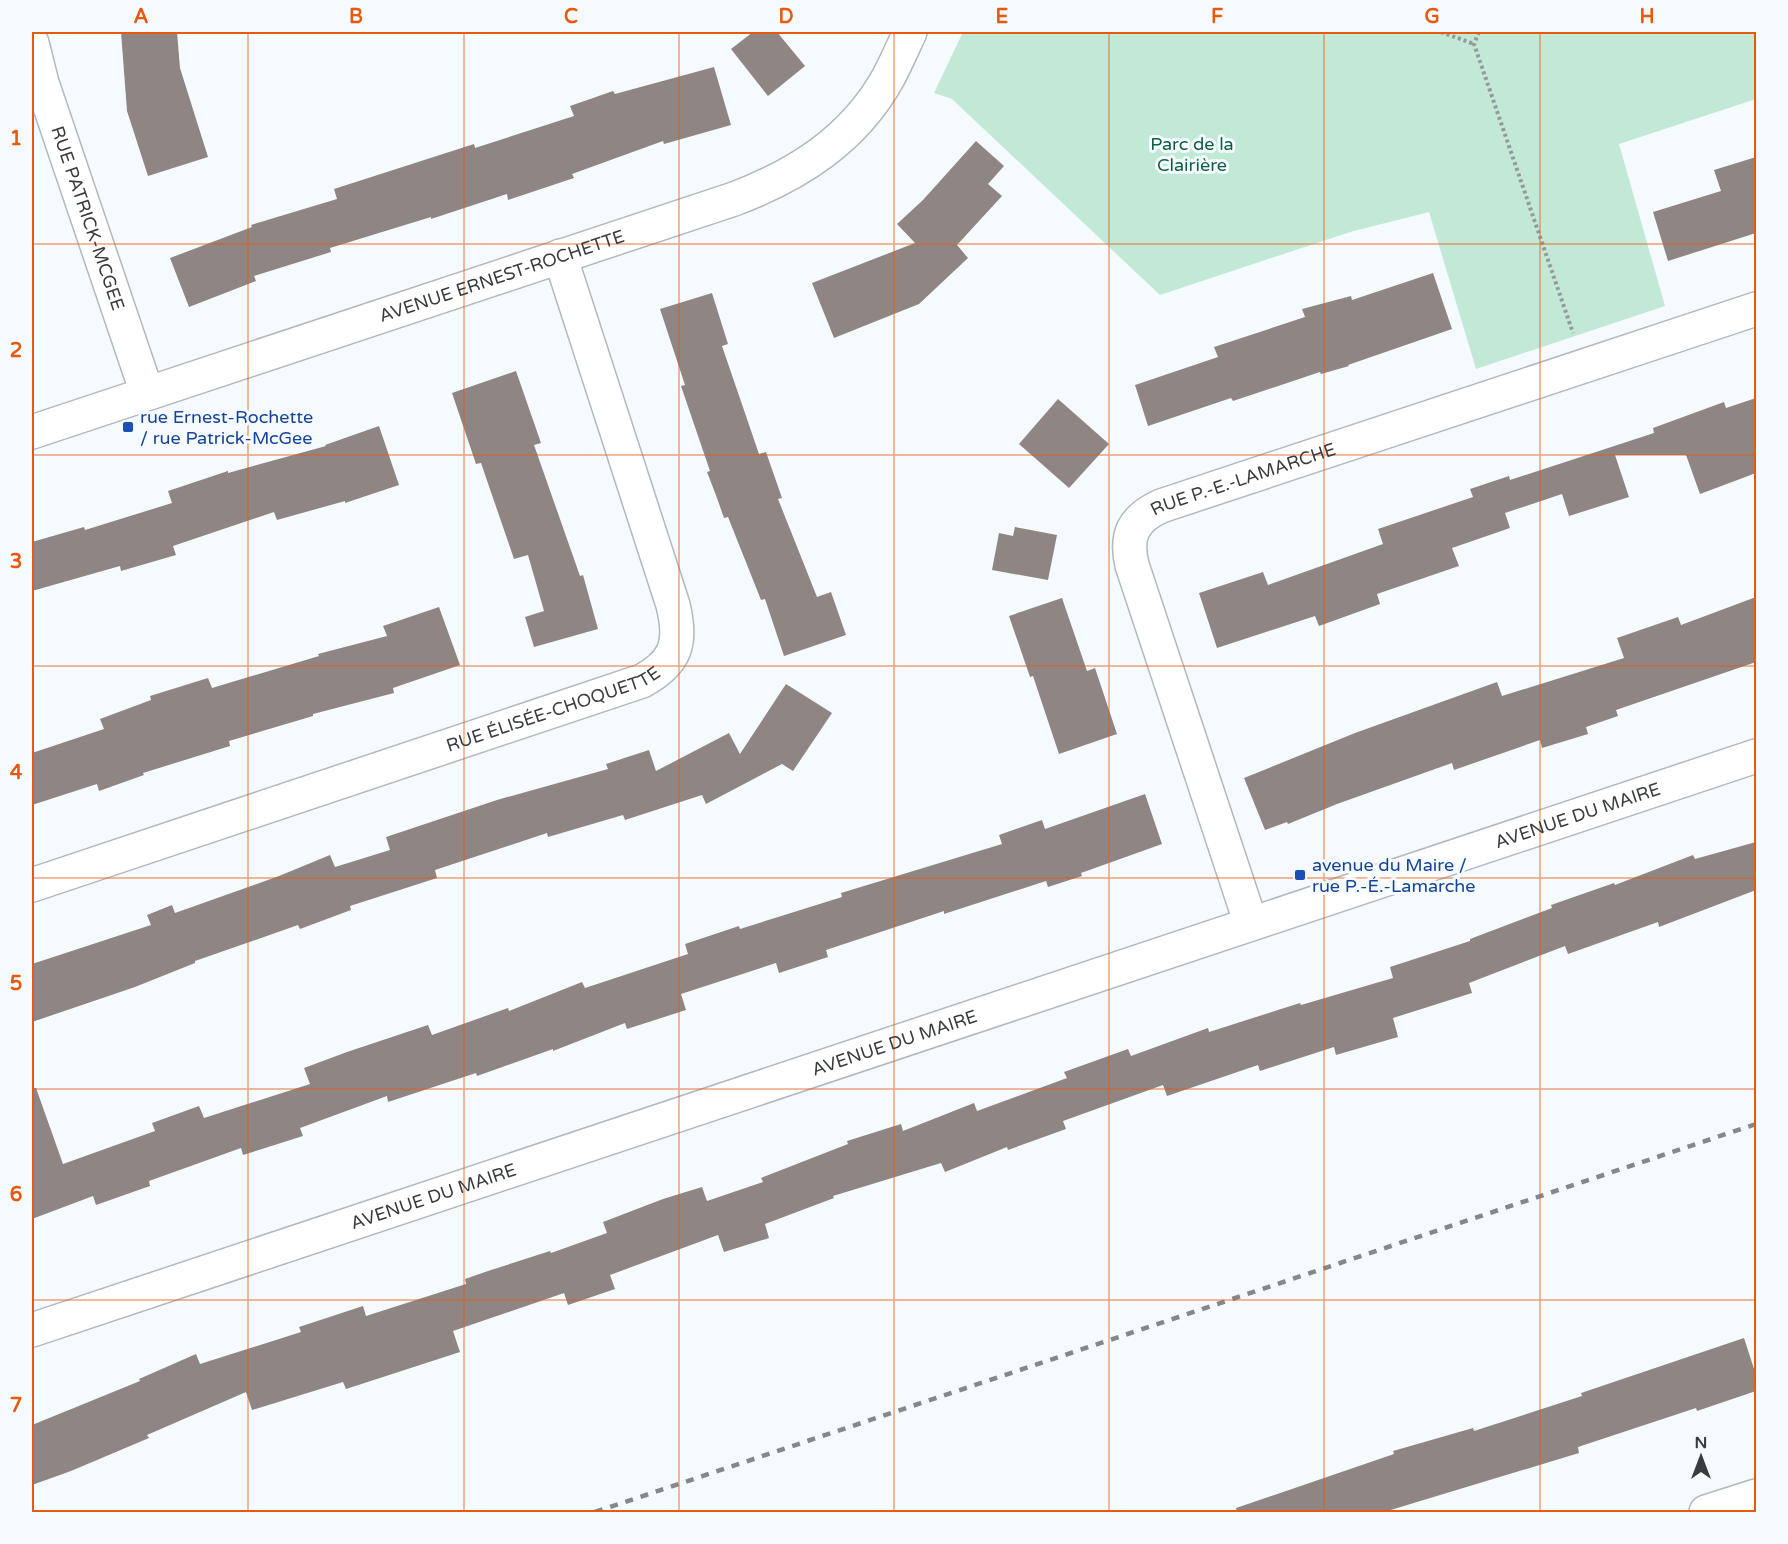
<svg xmlns="http://www.w3.org/2000/svg" width="1788" height="1544" font-family="'Varela Round',sans-serif">
	<rect width="100%" height="100%" fill="#f5fafe"/>
	<!-- green -->
	<path fill="#c2e9d5" d="M 963,32 L 1756,32 L 1756,99 L 1619,144 L 1665,306 L 1476,369 L 1429,212 L 1350,232 L 1160,295 L 952,99 L 934,93 Z"/>
	<!-- building -->
	<g fill="#8f8683">
		<path d="M 121,32 L 177,32 L 180,68 L 208,157 L 148,176 L 127,111 Z"/>
		<path d="M 753,32 L 777,32 L 805,66 L 768,96 L 731,49 Z"/>
		<path d="M 714,67 L 731,125 L 664,144 L 663,141 L 572,174 L 574,178 L 508,200 L 507,194 L 431,219 L 431,217 L 330,248 L 331,252 L 254,276 L 256,281 L 189,307 L 170,258 L 252,227 L 251,225 L 337,199 L 334,189 L 474,144 L 475,148 L 574,116 L 570,106 L 613,91 L 615,94 Z"/>
		<path d="M 976,141 L 1004,166 L 988,184 L 1002,196 L 957,245 L 968,258 L 919,304 L 834,338 L 812,283 L 915,243 L 897,224 L 923,200 Z"/>
		<path d="M 1756,157 L 1756,233 L 1668,261 L 1653,212 L 1721,191 L 1714,170 Z"/>
		<path d="M 1433,273 L 1452,329 L 1348,365 L 1349,366 L 1321,374 L 1320,372 L 1233,401 L 1231,398 L 1148,426 L 1135,385 L 1218,357 L 1214,347 L 1305,317 L 1302,309 L 1351,296 L 1352,300 Z"/>
		<path d="M 712,293 L 728,344 L 722,346 L 759,454 L 766,452 L 782,498 L 778,499 L 817,597 L 831,592 L 846,635 L 784,656 L 765,599 L 761,600 L 728,517 L 724,518 L 717,498 L 707,472 L 710,471 L 681,386 L 685,385 L 660,309 Z"/>
		<path d="M 516,371 L 541,443 L 534,445 L 580,576 L 583,575 L 598,629 L 534,647 L 525,617 L 544,611 L 528,555 L 514,559 L 481,463 L 476,464 L 452,393 Z"/>
		<path d="M 1756,398 L 1756,473 L 1700,494 L 1686,455 L 1615,455 L 1629,497 L 1569,516 L 1562,494 L 1505,513 L 1510,528 L 1452,548 L 1459,566 L 1377,594 L 1380,604 L 1319,626 L 1315,616 L 1217,648 L 1199,593 L 1263,572 L 1268,585 L 1383,544 L 1378,529 L 1473,497 L 1470,489 L 1509,476 L 1510,480 L 1654,433 L 1653,428 L 1724,402 L 1726,408 Z"/>
		<path d="M 1058,399 L 1109,444 L 1069,488 L 1019,444 Z"/>
		<path d="M 379,426 L 399,485 L 345,503 L 345,501 L 277,520 L 274,512 L 173,546 L 176,555 L 121,571 L 120,566 L 32,591 L 32,542 L 84,527 L 85,530 L 172,503 L 168,491 L 228,471 L 228,473 L 326,446 L 325,445 Z"/>
		<path d="M 1015,527 L 1057,535 L 1048,580 L 992,570 L 999,533 L 1013,536 Z"/>
		<path d="M 1756,597 L 1756,662 L 1616,710 L 1618,716 L 1586,727 L 1588,734 L 1542,748 L 1540,740 L 1454,770 L 1452,763 L 1337,804 L 1288,824 L 1287,822 L 1265,830 L 1244,778 L 1355,733 L 1497,682 L 1502,696 L 1624,658 L 1617,638 L 1678,617 L 1681,625 Z"/>
		<path d="M 1062,598 L 1087,671 L 1095,668 L 1117,734 L 1059,754 L 1033,676 L 1030,677 L 1009,616 Z"/>
		<path d="M 439,607 L 460,665 L 393,688 L 394,693 L 313,714 L 313,716 L 229,741 L 230,746 L 143,773 L 144,775 L 99,791 L 97,784 L 32,805 L 32,753 L 104,729 L 100,719 L 151,700 L 150,696 L 208,678 L 212,688 L 319,656 L 318,654 L 387,636 L 383,626 Z"/>
		<path d="M 786,684 L 832,713 L 793,771 L 782,764 L 706,804 L 702,795 L 625,820 L 623,815 L 548,837 L 547,833 L 435,870 L 437,878 L 350,906 L 351,910 L 300,929 L 298,925 L 195,961 L 195,963 L 135,987 L 32,1022 L 32,964 L 151,925 L 147,915 L 172,905 L 175,913 L 279,876 L 330,855 L 335,867 L 390,850 L 386,837 L 497,800 L 608,769 L 606,764 L 649,750 L 656,771 L 729,733 L 740,754 Z"/>
		<path d="M 1145,794 L 1162,844 L 1081,873 L 1082,876 L 1048,887 L 1046,881 L 944,914 L 944,911 L 826,950 L 828,957 L 779,973 L 776,963 L 681,994 L 686,1010 L 627,1029 L 625,1023 L 553,1051 L 553,1049 L 477,1076 L 476,1073 L 388,1102 L 387,1096 L 300,1128 L 303,1136 L 243,1155 L 241,1148 L 149,1181 L 150,1186 L 96,1205 L 93,1196 L 32,1219 L 32,1088 L 36,1088 L 63,1164 L 155,1131 L 152,1123 L 199,1106 L 204,1118 L 310,1084 L 304,1068 L 347,1052 L 428,1025 L 432,1035 L 508,1008 L 509,1011 L 582,982 L 585,988 L 688,954 L 685,944 L 739,926 L 740,929 L 842,897 L 841,893 L 1002,844 L 999,835 L 1042,820 L 1045,829 Z"/>
		<path d="M 1756,842 L 1756,890 L 1659,927 L 1658,922 L 1568,954 L 1565,946 L 1469,983 L 1472,993 L 1393,1018 L 1398,1037 L 1336,1055 L 1334,1047 L 1260,1071 L 1258,1065 L 1167,1096 L 1163,1085 L 1063,1121 L 1066,1129 L 1008,1150 L 1007,1147 L 945,1172 L 941,1163 L 833,1196 L 834,1198 L 765,1224 L 769,1238 L 724,1252 L 718,1235 L 610,1275 L 615,1289 L 568,1305 L 564,1293 L 453,1331 L 460,1352 L 346,1389 L 343,1382 L 252,1410 L 246,1392 L 147,1435 L 149,1438 L 71,1471 L 32,1485 L 32,1425 L 140,1381 L 139,1379 L 196,1354 L 200,1364 L 301,1332 L 299,1327 L 363,1306 L 366,1316 L 466,1284 L 465,1279 L 488,1271 L 550,1251 L 551,1253 L 607,1233 L 603,1222 L 663,1199 L 702,1187 L 707,1201 L 763,1182 L 761,1178 L 848,1144 L 847,1141 L 901,1124 L 903,1131 L 974,1103 L 977,1111 L 1067,1078 L 1064,1072 L 1128,1049 L 1131,1056 L 1208,1028 L 1209,1032 L 1300,1003 L 1301,1005 L 1393,978 L 1390,967 L 1470,941 L 1470,939 L 1552,908 L 1551,905 L 1614,883 L 1615,885 L 1693,855 L 1695,859 Z"/>
		<path d="M 1744,1338 L 1756,1375 L 1756,1391 L 1697,1411 L 1696,1408 L 1578,1447 L 1579,1453 L 1384,1512 L 1237,1512 L 1236,1508 L 1394,1454 L 1393,1451 L 1473,1428 L 1474,1431 L 1582,1396 L 1581,1393 Z"/>
	</g>
	<g fill="none" stroke-linecap="round" stroke-linejoin="round">
		<defs>
			<g id="minor">
				<path id="s1" d="M 32,43 L 42,83 L 147,393"/>
				<path id="s2" d="M 32,432 L 734,199 C 798,175 854,139 888,78 C 896,63 903,47 910,32"/>
				<path id="s3" d="M 32,885 L 642,681 C 677,662 682,642 673,605 L 560,256"/>
				<path id="s4" d="M 1251,924 L 1132,565 C 1125,535 1133,519 1161,506 L 1756,309"/>
				<path id="s5" d="M 32,1330 L 1756,756"/>
				<path d="M 1706,1512 L 1756,1496"/>
			</g>
		</defs>
		<!-- minor casing -->
		<use href="#minor" stroke="#b1b9bf" stroke-width="36"/>
		<!-- path -->
		<g stroke="#95999d" stroke-width="4" stroke-dasharray="3 3" stroke-linecap="butt">
			<path d="M 1441,32 L 1474,44"/>
			<path d="M 1479,32 L 1474,44 L 1573,333"/>
		</g>
		<!-- minor -->
		<use href="#minor" stroke="#fff" stroke-width="33"/>
		<!-- rail -->
		<path stroke="#84888c" stroke-width="4.5" stroke-dasharray="8 8" stroke-linecap="butt" d="M 595,1512 L 1756,1124"/>
	</g>
	<!-- grid -->
	<path fill="none" stroke="#e8590c" stroke-width="1.5" stroke-opacity="0.55" d="M 248,32 L 248,1512M 464,32 L 464,1512M 679,32 L 679,1512M 894,32 L 894,1512M 1109,32 L 1109,1512M 1324,32 L 1324,1512M 1540,32 L 1540,1512M 32,244 L 1756,244M 32,455 L 1756,455M 32,666 L 1756,666M 32,878 L 1756,878M 32,1089 L 1756,1089M 32,1300 L 1756,1300"/>
	<!-- markers -->
	<g fill="#1a4fb4" stroke="#f5fafe" stroke-width="2">
		<rect x="122" y="421" width="12" height="12" rx="3"/>
		<rect x="1294" y="869" width="12" height="12" rx="3"/>
	</g>
	<g text-anchor="middle" stroke-width="6" stroke-linejoin="round" paint-order="stroke">
		<!-- park labels -->
		<g font-size="18" fill="#0e5e41" stroke="#f5fafe">
			<text x="1192" y="150">Parc de la<tspan x="1192" dy="21">Clairière</tspan></text>
		</g>
		<!-- street labels -->
		<g font-size="18" fill="#393c3f" stroke="#f5fafe">
			<text dy="6" stroke="none"><textPath href="#s1" startOffset="184">RUE PATRICK-MCGEE</textPath></text>
			<text dy="6" stroke="none"><textPath href="#s2" startOffset="495">AVENUE ERNEST-ROCHETTE</textPath></text>
			<text dy="6" stroke="none"><textPath href="#s4" startOffset="538">RUE P.-E.-LAMARCHE</textPath></text>
			<text dy="6" stroke="none"><textPath href="#s3" startOffset="550">RUE ÉLISÉE-CHOQUETTE</textPath></text>
			<text dy="6" stroke="none"><textPath href="#s5" startOffset="1629">AVENUE DU MAIRE</textPath></text>
			<text dy="6" stroke="none"><textPath href="#s5" startOffset="909">AVENUE DU MAIRE</textPath></text>
			<text dy="6" stroke="none"><textPath href="#s5" startOffset="423">AVENUE DU MAIRE</textPath></text>
		</g>
		<!-- transit labels -->
		<g font-size="18" fill="#164399" stroke="#f5fafe" text-anchor="start">
			<text x="140" y="423">rue Ernest-Rochette<tspan x="140" dy="21">/ rue Patrick-McGee</tspan></text>
			<text x="1312" y="871">avenue du Maire /<tspan x="1312" dy="21">rue P.-É.-Lamarche</tspan></text>
		</g>
	</g>
	<!-- border -->
	<rect width="1788" height="1544" fill="none" stroke="#f5fafe" stroke-width="66"/>
	<!-- north arrow -->
	<g transform="translate(1701 1457)" stroke="#f5fafe" stroke-width="4.5" paint-order="stroke">
	<path d="M0-4.5L10 22L0 15L-10 22Z" fill="#393c3f"/>
	<text y="-9" font-size="16" font-weight="bold" text-anchor="middle" fill="#393c3f">N</text>
	</g>
	<rect x="33" y="33" width="1722" height="1478" fill="none" stroke="#e8590c" stroke-width="2"/>
	<g font-size="20" text-anchor="middle" font-weight="bold" fill="#e8590c">
		<text x="141" y="23">A</text>
		<text x="356" y="23">B</text>
		<text x="571" y="23">C</text>
		<text x="786" y="23">D</text>
		<text x="1002" y="23">E</text>
		<text x="1217" y="23">F</text>
		<text x="1432" y="23">G</text>
		<text x="1647" y="23">H</text>
		<text x="16" y="145">1</text>
		<text x="16" y="357">2</text>
		<text x="16" y="568">3</text>
		<text x="16" y="779">4</text>
		<text x="16" y="990">5</text>
		<text x="16" y="1201">6</text>
		<text x="16" y="1412">7</text>
	</g>
</svg>
